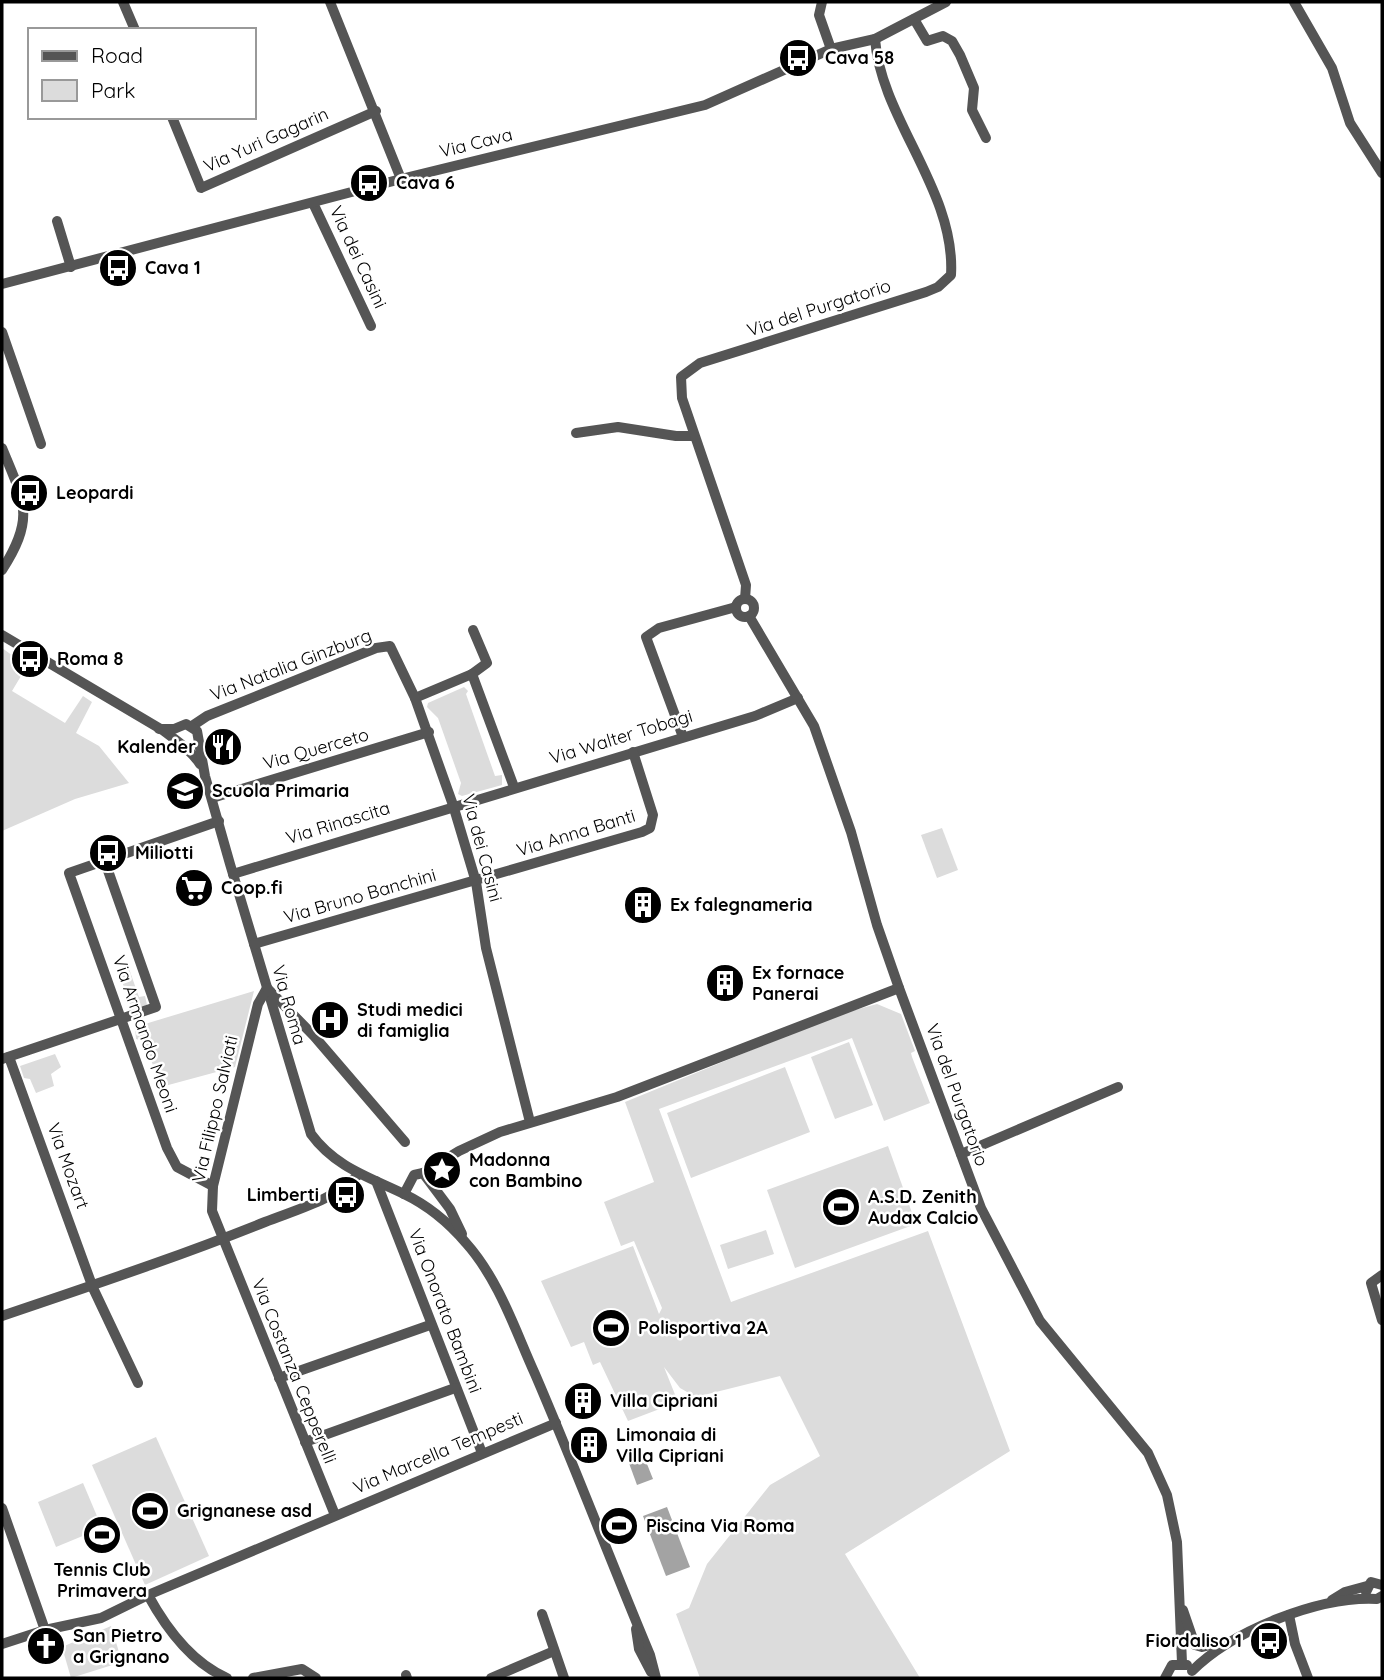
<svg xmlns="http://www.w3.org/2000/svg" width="1384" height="1680" font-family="Quicksand,sans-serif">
	<rect width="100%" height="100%" fill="#fff"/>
	<!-- green -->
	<g fill="#dcdcdc">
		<path d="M 2,648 L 27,666 L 12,691 L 65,723 L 83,696 L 92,702 L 76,733 L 99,746 L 129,783 L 75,799 L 2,831 Z"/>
		<path d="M 464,687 L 468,691 L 466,694 L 495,776 L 502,775 L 502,785 L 462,796 L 458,794 L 461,783 L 438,718 L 427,707 L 428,703 Z"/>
		<path d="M 942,828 L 958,870 L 937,878 L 921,835 Z"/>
		<path d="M 128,966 L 139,997 L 145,996 L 147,1005 L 132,1010 L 118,970 Z"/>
		<path d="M 254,991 L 235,1067 L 161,1087 L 144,1041 L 136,1039 L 135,1027 Z"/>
		<path d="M 877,1004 L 901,1014 L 915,1051 L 911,1053 L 912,1057 L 930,1103 L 884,1121 L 852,1038 L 659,1109 L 731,1302 L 928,1231 L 1010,1451 L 845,1554 L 920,1678 L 700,1678 L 676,1614 L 689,1608 L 707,1564 L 770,1485 L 820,1456 L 780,1376 L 696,1397 L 680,1388 L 664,1367 L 678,1402 L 628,1421 L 600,1362 L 593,1365 L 584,1342 L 571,1347 L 541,1281 L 633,1246 L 659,1314 L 662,1308 L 634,1241 L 621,1246 L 604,1202 L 654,1182 L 625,1102 L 840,1014 Z"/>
		<path d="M 849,1042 L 873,1105 L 835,1119 L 811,1057 Z"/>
		<path d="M 55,1054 L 61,1067 L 51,1074 L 54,1086 L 36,1093 L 30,1079 L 24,1078 L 20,1066 Z"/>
		<path d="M 785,1067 L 810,1132 L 691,1178 L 667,1113 Z"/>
		<path d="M 888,1146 L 916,1224 L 795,1268 L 767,1190 Z"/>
		<path d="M 766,1230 L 774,1254 L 728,1269 L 720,1245 Z"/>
		<path d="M 156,1437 L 209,1556 L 145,1585 L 92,1465 Z"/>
		<path d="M 83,1483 L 102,1528 L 56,1547 L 38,1502 Z"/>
		<path d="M 111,1626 L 122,1662 L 71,1678 L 62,1647 Z"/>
	</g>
	<!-- water -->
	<g fill="#a3a3a3">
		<path d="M 641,1449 L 653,1479 L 637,1485 L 626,1455 Z"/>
		<path d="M 667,1507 L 690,1567 L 666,1576 L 643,1516 Z"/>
	</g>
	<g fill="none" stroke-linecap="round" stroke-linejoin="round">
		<!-- minor -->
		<g stroke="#555" stroke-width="10">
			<path d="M 123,2 L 135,30"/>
			<path d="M 330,2 L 401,179"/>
			<path d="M 822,2 L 819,15 L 831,49"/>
			<path d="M 1294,2 L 1332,68 L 1350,123 L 1382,173"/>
			<path d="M 914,19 L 927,41 L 943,36 L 952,41 L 960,55 L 974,88 L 972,110 L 986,138"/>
			<path d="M 172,117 L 201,188 L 376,111"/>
			<path d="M 313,203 L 371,326"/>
			<path d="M 57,221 L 71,267"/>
			<path d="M 2,284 L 401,179 L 705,105 L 831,49 L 875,39 L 946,2"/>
			<path d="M 2,332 L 41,444"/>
			<path d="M 576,433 L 618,427 L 676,436 L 694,436"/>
			<path d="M 2,448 C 24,502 36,517 2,570"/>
			<circle cx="745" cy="608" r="9"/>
			<path d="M 745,599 L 746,585 L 682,398 L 681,377 L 700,363 L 926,292 L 938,287 L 951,275 C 956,191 881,119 875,39"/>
			<path d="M 749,616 L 814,726 L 851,832 L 877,925 L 899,988 L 981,1208 L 1040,1321 L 1148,1453 L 1167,1495 L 1177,1542 L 1182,1663"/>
			<path d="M 473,630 L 487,663 L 472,674 L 415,698 L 453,805 L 476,882 L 486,948 L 530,1122"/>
			<path d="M 2,635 L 164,731 C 177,741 191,750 200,764"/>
			<path d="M 472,674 L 514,787"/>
			<path d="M 192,726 L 207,716 L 376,648 L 390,646 L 415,698"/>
			<path d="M 159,729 L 174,729 L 186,724 L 197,731 L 205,776 L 230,864 L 311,1134 C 335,1167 369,1177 404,1194 C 427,1205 449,1223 466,1243 C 499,1280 515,1330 535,1374 C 575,1467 611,1562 650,1655 L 656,1678"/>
			<path d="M 683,737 L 646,637 L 659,628 L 736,607"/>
			<path d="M 212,798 L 429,732"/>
			<path d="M 233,874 L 755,716 L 798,698"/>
			<path d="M 254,944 L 642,832 L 650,828 L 653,815 L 633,752"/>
			<path d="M 267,988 L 258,1004 L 213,1186 L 212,1211 L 335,1515"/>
			<path d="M 267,988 L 314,1036 L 405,1142"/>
			<path d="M 9,1057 L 93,1288 L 138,1383"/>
			<path d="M 2,1059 L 156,1007 L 105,862"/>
			<path d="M 961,1154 L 1118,1087"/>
			<path d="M 423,1173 L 459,1151 L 500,1132 L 617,1097 L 899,988"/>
			<path d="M 376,1181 L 482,1453"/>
			<path d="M 213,1186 L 177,1167 L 167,1148 L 69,873 L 219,821"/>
			<path d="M 404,1194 L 414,1175 L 423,1173 L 450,1209 L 462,1234"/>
			<path d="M 1382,1275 L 1371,1283 L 1382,1320"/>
			<path d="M 2,1316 C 90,1286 178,1257 265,1222 C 298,1209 334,1200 359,1174"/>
			<path d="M 279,1378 L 430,1325"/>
			<path d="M 305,1442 L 455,1388"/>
			<path d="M 2,1508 L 45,1630"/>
			<path d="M 1366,1592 L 1371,1582 L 1382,1585"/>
			<path d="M 148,1595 C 166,1628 192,1663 227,1678"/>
			<path d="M 1332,1600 L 1345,1592 L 1367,1586"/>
			<path d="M 1183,1610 L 1195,1645 L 1202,1647 L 1223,1642"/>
			<path d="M 542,1614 L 564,1678"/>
			<path d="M 1289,1615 L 1295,1644 L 1308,1678"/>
			<path d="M 636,1629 L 639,1649 L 651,1672"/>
			<path d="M 2,1644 L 45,1630 L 101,1618 L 148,1595 L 556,1423"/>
			<path d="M 1192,1671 C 1233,1630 1320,1596 1377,1599 L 1382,1596"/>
			<path d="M 406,1675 L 407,1678"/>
			<path d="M 253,1678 L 302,1669 L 316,1678"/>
			<path d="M 491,1678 L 554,1651"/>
			<path d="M 1165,1678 L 1172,1665 L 1187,1665"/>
		</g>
	</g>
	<!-- icons -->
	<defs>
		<symbol id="bus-disc" viewBox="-11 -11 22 22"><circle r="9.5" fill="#000" stroke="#fff"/><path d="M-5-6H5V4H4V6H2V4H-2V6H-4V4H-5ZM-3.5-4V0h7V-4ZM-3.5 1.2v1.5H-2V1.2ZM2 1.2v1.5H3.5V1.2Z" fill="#fff"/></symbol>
		<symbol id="restaurant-disc" viewBox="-11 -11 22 22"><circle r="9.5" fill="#000" stroke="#fff"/><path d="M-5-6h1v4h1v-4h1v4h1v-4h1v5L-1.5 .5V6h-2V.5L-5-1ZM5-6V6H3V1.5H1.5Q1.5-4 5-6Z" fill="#fff"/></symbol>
		<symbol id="school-disc" viewBox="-11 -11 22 22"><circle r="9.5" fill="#000" stroke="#fff"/><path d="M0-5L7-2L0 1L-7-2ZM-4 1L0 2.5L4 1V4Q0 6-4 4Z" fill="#fff"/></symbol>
		<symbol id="supermarket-disc" viewBox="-11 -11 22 22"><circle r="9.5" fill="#000" stroke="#fff"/><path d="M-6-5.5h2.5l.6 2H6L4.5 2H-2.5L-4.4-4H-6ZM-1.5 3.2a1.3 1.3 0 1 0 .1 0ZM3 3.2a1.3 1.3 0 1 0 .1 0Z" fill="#fff"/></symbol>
		<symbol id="building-disc" viewBox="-11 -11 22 22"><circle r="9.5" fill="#000" stroke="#fff"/><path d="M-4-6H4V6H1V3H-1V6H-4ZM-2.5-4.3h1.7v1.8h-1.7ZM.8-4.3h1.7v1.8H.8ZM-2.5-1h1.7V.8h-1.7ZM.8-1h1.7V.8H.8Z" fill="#fff"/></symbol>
		<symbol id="hospital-disc" viewBox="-11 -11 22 22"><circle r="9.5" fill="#000" stroke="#fff"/><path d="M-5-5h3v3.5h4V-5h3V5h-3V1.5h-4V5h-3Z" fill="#fff"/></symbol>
		<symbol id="sight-disc" viewBox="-11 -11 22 22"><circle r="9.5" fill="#000" stroke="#fff"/><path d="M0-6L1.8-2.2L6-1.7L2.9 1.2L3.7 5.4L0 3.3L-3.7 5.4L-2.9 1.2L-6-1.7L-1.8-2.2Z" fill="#fff"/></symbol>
		<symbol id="stadium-disc" viewBox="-11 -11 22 22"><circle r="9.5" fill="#000" stroke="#fff"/><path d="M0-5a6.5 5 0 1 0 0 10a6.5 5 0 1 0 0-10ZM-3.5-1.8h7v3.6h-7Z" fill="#fff"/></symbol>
		<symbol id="church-disc" viewBox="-11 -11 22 22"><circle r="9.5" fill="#000" stroke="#fff"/><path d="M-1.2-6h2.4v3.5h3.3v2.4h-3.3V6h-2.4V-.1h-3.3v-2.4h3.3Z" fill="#fff"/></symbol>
	</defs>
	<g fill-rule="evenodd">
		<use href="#bus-disc" x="776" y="36" width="44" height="44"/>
		<use href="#bus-disc" x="347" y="161" width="44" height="44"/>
		<use href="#bus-disc" x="96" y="246" width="44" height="44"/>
		<use href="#bus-disc" x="7" y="471" width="44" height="44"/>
		<use href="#bus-disc" x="8" y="637" width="44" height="44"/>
		<use href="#restaurant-disc" x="201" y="725" width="44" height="44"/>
		<use href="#school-disc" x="163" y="769" width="44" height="44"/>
		<use href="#bus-disc" x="86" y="831" width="44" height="44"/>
		<use href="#supermarket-disc" x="172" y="866" width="44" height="44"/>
		<use href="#building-disc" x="621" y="883" width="44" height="44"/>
		<use href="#building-disc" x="703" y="961" width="44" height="44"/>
		<use href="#hospital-disc" x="308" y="998" width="44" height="44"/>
		<use href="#sight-disc" x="420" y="1148" width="44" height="44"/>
		<use href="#bus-disc" x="324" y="1173" width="44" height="44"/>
		<use href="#stadium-disc" x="819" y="1185" width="44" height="44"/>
		<use href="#stadium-disc" x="589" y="1306" width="44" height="44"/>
		<use href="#building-disc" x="561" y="1379" width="44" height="44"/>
		<use href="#building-disc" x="567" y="1423" width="44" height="44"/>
		<use href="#stadium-disc" x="128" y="1489" width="44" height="44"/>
		<use href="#stadium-disc" x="597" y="1504" width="44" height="44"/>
		<use href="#stadium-disc" x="80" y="1513" width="44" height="44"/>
		<use href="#bus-disc" x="1247" y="1619" width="44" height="44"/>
		<use href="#church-disc" x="24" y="1624" width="44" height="44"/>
	</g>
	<g text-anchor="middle" stroke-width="5" stroke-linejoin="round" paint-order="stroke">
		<!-- poi labels -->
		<g font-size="18" font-weight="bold" fill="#000" stroke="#fff" text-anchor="start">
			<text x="825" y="64">Cava 58</text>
			<text x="396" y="189">Cava 6</text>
			<text x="145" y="274">Cava 1</text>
			<text x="56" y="499">Leopardi</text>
			<text x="57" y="665">Roma 8</text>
			<text x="196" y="753" text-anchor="end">Kalender</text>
			<text x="212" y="797">Scuola Primaria</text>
			<text x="135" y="859">Miliotti</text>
			<text x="221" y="894">Coop.fi</text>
			<text x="670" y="911">Ex falegnameria</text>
			<text x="752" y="979">Ex fornace<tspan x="752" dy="21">Panerai</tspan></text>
			<text x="357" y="1016">Studi medici<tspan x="357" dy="21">di famiglia</tspan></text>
			<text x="469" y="1166">Madonna<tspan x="469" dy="21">con Bambino</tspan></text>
			<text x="319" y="1201" text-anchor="end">Limberti</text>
			<text x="868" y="1203">A.S.D. Zenith<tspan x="868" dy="21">Audax Calcio</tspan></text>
			<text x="638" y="1334">Polisportiva 2A</text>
			<text x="610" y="1407">Villa Cipriani</text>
			<text x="616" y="1441">Limonaia di<tspan x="616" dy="21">Villa Cipriani</tspan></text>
			<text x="177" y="1517">Grignanese asd</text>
			<text x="646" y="1532">Piscina Via Roma</text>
			<text x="102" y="1576" text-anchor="middle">Tennis Club<tspan x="102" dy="21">Primavera</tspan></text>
			<text x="73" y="1642">San Pietro<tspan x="73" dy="21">a Grignano</tspan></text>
			<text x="1242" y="1647" text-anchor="end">Fiordaliso 1</text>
		</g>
		<!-- street labels -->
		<g font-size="18" fill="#000" stroke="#fff">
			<text transform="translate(266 140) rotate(-24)" y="6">Via Yuri Gagarin</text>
			<text transform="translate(476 143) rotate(-14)" y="6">Via Cava</text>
			<text transform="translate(358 257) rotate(65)" y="6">Via dei Casini</text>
			<text transform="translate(819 308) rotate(-18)" y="6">Via del Purgatorio</text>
			<text transform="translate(291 665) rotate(-21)" y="6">Via Natalia Ginzburg</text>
			<text transform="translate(621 737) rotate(-17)" y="6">Via Walter Tobagi</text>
			<text transform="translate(316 749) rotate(-16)" y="6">Via Querceto</text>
			<text transform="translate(338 823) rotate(-17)" y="6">Via Rinascita</text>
			<text transform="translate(576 833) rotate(-17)" y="6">Via Anna Banti</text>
			<text transform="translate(482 848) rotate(75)" y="6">Via dei Casini</text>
			<text transform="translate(360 896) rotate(-16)" y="6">Via Bruno Banchini</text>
			<text transform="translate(289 1005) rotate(74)" y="6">Via Roma</text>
			<text transform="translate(145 1034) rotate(71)" y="6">Via Armando Meoni</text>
			<text transform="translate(957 1095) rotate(70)" y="6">Via del Purgatorio</text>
			<text transform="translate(215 1109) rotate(-77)" y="6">Via Filippo Salviati</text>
			<text transform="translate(68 1166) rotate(70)" y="6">Via Mozart</text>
			<text transform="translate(445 1311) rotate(69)" y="6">Via Onorato Bambini</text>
			<text transform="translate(294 1371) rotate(68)" y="6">Via Costanza Cepperelli</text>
			<text transform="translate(438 1453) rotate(-23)" y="6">Via Marcella Tempesti</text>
		</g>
	</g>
	<!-- border -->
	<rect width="1384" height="1680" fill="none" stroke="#000000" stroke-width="7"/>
	<!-- legend -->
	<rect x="28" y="28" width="228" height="91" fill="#ffffff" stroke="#999999" stroke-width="2"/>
	<rect x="42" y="51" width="35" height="10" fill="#555555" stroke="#999999" stroke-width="2"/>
	<text x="91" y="63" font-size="21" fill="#000000">Road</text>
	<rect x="42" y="80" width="35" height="21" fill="#dcdcdc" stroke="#999999" stroke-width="2"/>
	<text x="91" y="98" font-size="21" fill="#000000">Park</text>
</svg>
